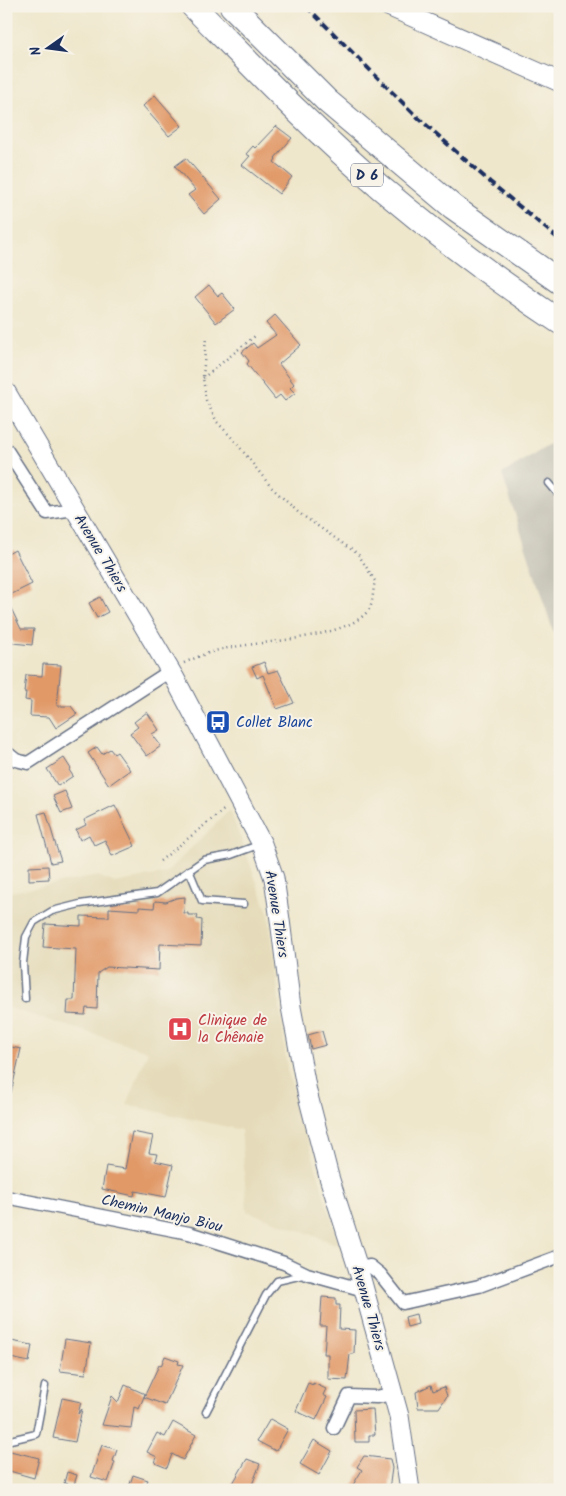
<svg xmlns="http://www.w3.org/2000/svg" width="566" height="1496" font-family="Kalam,sans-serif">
	<rect width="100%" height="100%" fill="#f7f3e8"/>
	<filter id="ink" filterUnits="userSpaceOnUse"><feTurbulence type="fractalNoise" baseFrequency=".02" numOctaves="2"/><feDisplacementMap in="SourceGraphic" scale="10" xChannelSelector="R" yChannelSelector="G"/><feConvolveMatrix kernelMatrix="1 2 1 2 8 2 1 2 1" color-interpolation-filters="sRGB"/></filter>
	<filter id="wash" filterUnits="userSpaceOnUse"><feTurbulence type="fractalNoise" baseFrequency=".0096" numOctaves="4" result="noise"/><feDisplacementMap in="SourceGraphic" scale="20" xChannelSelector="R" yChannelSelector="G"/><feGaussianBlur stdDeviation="1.12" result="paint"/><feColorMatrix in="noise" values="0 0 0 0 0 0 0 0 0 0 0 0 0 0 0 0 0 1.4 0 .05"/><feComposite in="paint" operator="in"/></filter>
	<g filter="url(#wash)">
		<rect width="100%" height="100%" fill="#efe7cc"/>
		<!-- built -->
		<path fill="#e5dbba" d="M 230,810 L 269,915 L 287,1069 L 339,1245 L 247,1211 L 241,1130 L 127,1105 L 148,1051 L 6,1007 L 6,893 L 98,876 L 115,883 L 166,873 Z"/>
		<!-- industrial -->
		<path fill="#c7c5b8" d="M 560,437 L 560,652 L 502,474 Z"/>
		<g id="blocks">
			<!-- building -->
			<g fill="#e19968">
				<path d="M 155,95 L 182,126 L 169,136 L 143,106 Z"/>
				<path d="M 276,126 L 292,138 L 275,158 L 276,159 L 274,162 L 292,177 L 279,194 L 242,165 L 250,156 L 246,154 L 253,146 L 255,148 Z"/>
				<path d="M 186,158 L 221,199 L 204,214 L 188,195 L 195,190 L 175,166 Z"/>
				<path d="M 209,285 L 218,296 L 222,293 L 235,309 L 216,323 L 195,297 Z"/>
				<path d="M 275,315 L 301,345 L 279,364 L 294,384 L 290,388 L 295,393 L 285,401 L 280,395 L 275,399 L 247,364 L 249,361 L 242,352 L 253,343 L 257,348 L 276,335 L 266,323 Z"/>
				<path d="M 15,550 L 32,584 L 6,597 L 6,555 Z"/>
				<path d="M 100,597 L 108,612 L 97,618 L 89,603 Z"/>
				<path d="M 6,598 L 21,629 L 34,629 L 32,645 L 13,643 L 6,630 Z"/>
				<path d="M 264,662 L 268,673 L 278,670 L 294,703 L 277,709 L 263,675 L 257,678 L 252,667 Z"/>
				<path d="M 43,664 L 61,665 L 57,706 L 71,706 L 77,714 L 56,728 L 49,717 L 30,716 L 31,701 L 25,700 L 26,692 L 24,692 L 26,675 L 42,676 Z"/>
				<path d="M 147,712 L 159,730 L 152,734 L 161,746 L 147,756 L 130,733 L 138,727 L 134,722 Z"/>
				<path d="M 97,747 L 102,754 L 110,749 L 114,754 L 117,752 L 130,770 L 109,785 L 88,753 Z"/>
				<path d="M 64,758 L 71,769 L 69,770 L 73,776 L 58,786 L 47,769 Z"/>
				<path d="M 65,791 L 72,809 L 61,813 L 53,796 Z"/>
				<path d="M 115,805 L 135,846 L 112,856 L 105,840 L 94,845 L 89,835 L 80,840 L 76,830 L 86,825 L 84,820 Z"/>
				<path d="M 46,812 L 56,846 L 61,861 L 51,863 L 38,814 Z"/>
				<path d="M 48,866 L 49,879 L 29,880 L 29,867 Z"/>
				<path d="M 185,897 L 184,913 L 188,913 L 188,915 L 198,915 L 197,919 L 202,920 L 201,946 L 160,944 L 159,970 L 107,967 L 98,973 L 97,1009 L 86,1008 L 85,1015 L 67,1014 L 68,1000 L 74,1000 L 76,949 L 43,947 L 45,924 L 81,926 L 81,916 L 109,917 L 109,908 L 139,910 L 139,907 L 154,908 L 155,901 L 166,902 L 176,898 Z"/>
				<path d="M 322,1031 L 326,1045 L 311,1049 L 308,1035 Z"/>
				<path d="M 6,1046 L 21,1049 L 11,1093 L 6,1093 Z"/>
				<path d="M 132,1132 L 153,1136 L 149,1153 L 157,1154 L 155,1161 L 173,1165 L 166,1197 L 135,1191 L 134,1196 L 102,1189 L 106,1166 L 125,1169 Z"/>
				<path d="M 322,1297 L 336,1298 L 336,1305 L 340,1305 L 339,1329 L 355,1330 L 354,1354 L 350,1354 L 347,1380 L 328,1379 L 328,1354 L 324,1354 L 326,1326 L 320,1326 Z"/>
				<path d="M 416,1314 L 418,1324 L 407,1327 L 405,1317 Z"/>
				<path d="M 65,1339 L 91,1343 L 86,1374 L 60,1371 Z"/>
				<path d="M 6,1340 L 32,1345 L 29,1362 L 6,1357 Z"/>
				<path d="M 165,1356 L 179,1361 L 178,1364 L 183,1365 L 165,1405 L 144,1397 L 159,1365 L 161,1366 Z"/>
				<path d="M 308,1383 L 313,1385 L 313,1383 L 326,1389 L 323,1395 L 327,1397 L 316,1420 L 296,1411 Z"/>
				<path d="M 125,1385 L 145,1394 L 139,1409 L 134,1407 L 131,1428 L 102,1425 L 112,1396 L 118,1402 Z"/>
				<path d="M 431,1385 L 433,1391 L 444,1387 L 447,1396 L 439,1408 L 418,1408 L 416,1392 Z"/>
				<path d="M 62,1398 L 81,1402 L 78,1414 L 82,1409 L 75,1442 L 53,1438 Z"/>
				<path d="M 373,1409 L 375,1435 L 369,1435 L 369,1442 L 355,1442 L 354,1410 Z"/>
				<path d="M 270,1419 L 288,1429 L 276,1451 L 257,1441 Z"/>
				<path d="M 173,1422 L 196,1435 L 183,1460 L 172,1454 L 167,1468 L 155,1463 L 157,1457 L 147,1452 L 157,1433 L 165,1437 Z"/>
				<path d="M 314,1440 L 332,1451 L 319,1475 L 300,1464 Z"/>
				<path d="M 102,1445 L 117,1450 L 113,1461 L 115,1462 L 108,1482 L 91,1477 Z"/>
				<path d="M 6,1450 L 39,1458 L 34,1478 L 6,1470 Z"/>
				<path d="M 364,1456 L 390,1459 L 392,1468 L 389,1490 L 350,1490 L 362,1470 L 357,1467 Z"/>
				<path d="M 247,1459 L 260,1464 L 250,1490 L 229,1490 Z"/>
				<path d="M 67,1472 L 77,1475 L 74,1485 L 64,1483 Z"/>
				<path d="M 133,1475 L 148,1480 L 144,1490 L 128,1490 Z"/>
			</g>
		</g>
	</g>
	<g filter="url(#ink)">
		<use href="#blocks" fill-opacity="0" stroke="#656f84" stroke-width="1"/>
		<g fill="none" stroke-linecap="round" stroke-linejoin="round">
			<defs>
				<g id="lane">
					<path d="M 549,483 L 560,496"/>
					<path d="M 189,870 L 202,901 L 244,904"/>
					<path d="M 25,999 L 23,963 L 26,937 L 34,922 L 52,911 L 80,904 L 157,893 L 204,860 L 231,855 L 261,844"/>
					<path d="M 206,1412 L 266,1295 L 277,1281 L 303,1275"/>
					<path d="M 6,1441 L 36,1434 L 45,1386"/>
				</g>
				<g id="street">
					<path d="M 6,449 L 47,513 L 74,509"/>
					<path d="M 6,752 L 16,760 L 28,763 L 170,671"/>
					<path d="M 6,1197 L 189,1233 L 284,1263 L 307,1274 L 364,1290"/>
					<path d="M 358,1268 L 370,1266 L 380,1274 L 403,1303 L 479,1286 L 560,1256"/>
					<path d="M 334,1428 L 349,1396 L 376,1397 L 393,1394"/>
				</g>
				<g id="secondary">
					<path d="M 388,6 L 560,82"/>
					<path d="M 6,392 L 174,677 L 262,844 L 274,878 L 280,920 L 291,1007 L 307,1092 L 329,1177 L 358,1268 L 399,1416 L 410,1490"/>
				</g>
				<g id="highway">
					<path d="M 193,6 C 254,68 315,132 381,188 C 438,236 498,281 560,322"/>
					<path d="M 232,6 L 327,101 L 453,207 L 560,282"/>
				</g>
			</defs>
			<!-- lane casing -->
			<use href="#lane" stroke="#656f84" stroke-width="9"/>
			<!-- street casing -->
			<use href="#street" stroke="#656f84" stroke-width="15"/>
			<!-- secondary casing -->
			<use href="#secondary" stroke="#656f84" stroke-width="21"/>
			<!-- highway casing -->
			<use href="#highway" stroke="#656f84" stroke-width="26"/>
			<!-- path -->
			<g stroke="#656f84" stroke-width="2.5" stroke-dasharray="1 4" stroke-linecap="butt">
				<path d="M 203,378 L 255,336"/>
				<path d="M 184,663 C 199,656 212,651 228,648 C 261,641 351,639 370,608 C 373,601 373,589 375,581 L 358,554 L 299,513 L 271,487 L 234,440 L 217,422 L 206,400 L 203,378 L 206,337"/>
				<path d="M 160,861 L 226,808"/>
			</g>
			<!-- lane -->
			<use href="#lane" stroke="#fff" stroke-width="6"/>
			<!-- street -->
			<use href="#street" stroke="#fff" stroke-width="12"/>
			<!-- secondary -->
			<use href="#secondary" stroke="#fff" stroke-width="19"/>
			<!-- highway -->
			<use href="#highway" stroke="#fff" stroke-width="24"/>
			<!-- rail -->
			<path stroke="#1b2f5e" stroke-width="4" stroke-dasharray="8 4" stroke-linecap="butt" d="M 306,6 L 413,113 L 490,182 L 560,240"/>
		</g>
	</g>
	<!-- icons -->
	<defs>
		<symbol id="bus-square" viewBox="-11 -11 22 22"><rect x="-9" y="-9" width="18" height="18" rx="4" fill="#1a4fb4" stroke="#f7f3e8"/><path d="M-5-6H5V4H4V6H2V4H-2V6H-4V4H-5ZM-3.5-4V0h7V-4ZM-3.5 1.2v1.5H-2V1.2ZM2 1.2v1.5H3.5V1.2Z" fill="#fff"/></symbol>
		<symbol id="hospital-square" viewBox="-11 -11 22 22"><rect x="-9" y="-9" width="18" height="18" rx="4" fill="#e0444e" stroke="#f7f3e8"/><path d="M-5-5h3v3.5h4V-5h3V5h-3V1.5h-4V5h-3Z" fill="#fff"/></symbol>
	</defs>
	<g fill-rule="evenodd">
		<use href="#bus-square" x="204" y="708" width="28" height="28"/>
		<use href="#hospital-square" x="166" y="1015" width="28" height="28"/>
	</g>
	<g text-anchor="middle" stroke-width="4" stroke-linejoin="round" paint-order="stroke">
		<!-- shield labels -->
		<rect fill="#f7f3e8" stroke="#5d6a87" stroke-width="1" x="351" y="163.5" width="32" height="23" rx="4"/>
		<g font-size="14" font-weight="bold" fill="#1b2f5e">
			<text x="367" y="180">D 6</text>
		</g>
		<!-- street labels -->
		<g font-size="15" fill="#1b2f5e" stroke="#f7f3e8">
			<text transform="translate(101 553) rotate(59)" y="5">Avenue Thiers</text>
			<text transform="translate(277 914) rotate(81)" y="5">Avenue Thiers</text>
			<text transform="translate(162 1213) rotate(13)" y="5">Chemin Manjo Biou</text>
			<text transform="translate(369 1308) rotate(74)" y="5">Avenue Thiers</text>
		</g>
		<!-- transit labels -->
		<g font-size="15" fill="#164399" stroke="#f7f3e8" text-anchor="start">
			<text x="236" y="727">Collet Blanc</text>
		</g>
		<!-- health labels -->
		<g font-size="15" fill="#be3a42" stroke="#f7f3e8" text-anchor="start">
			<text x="198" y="1025">Clinique de<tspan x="198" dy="17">la Chênaie</tspan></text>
		</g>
	</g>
	<!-- margin -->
	<rect width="566" height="1496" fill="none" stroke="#f7f3e8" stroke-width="25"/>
	<!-- north arrow -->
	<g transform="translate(48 48) rotate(256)" stroke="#f7f3e8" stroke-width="4" paint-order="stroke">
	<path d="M0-4L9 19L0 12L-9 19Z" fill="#1b2f5e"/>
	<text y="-8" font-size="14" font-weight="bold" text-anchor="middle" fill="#1b2f5e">N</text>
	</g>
</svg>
